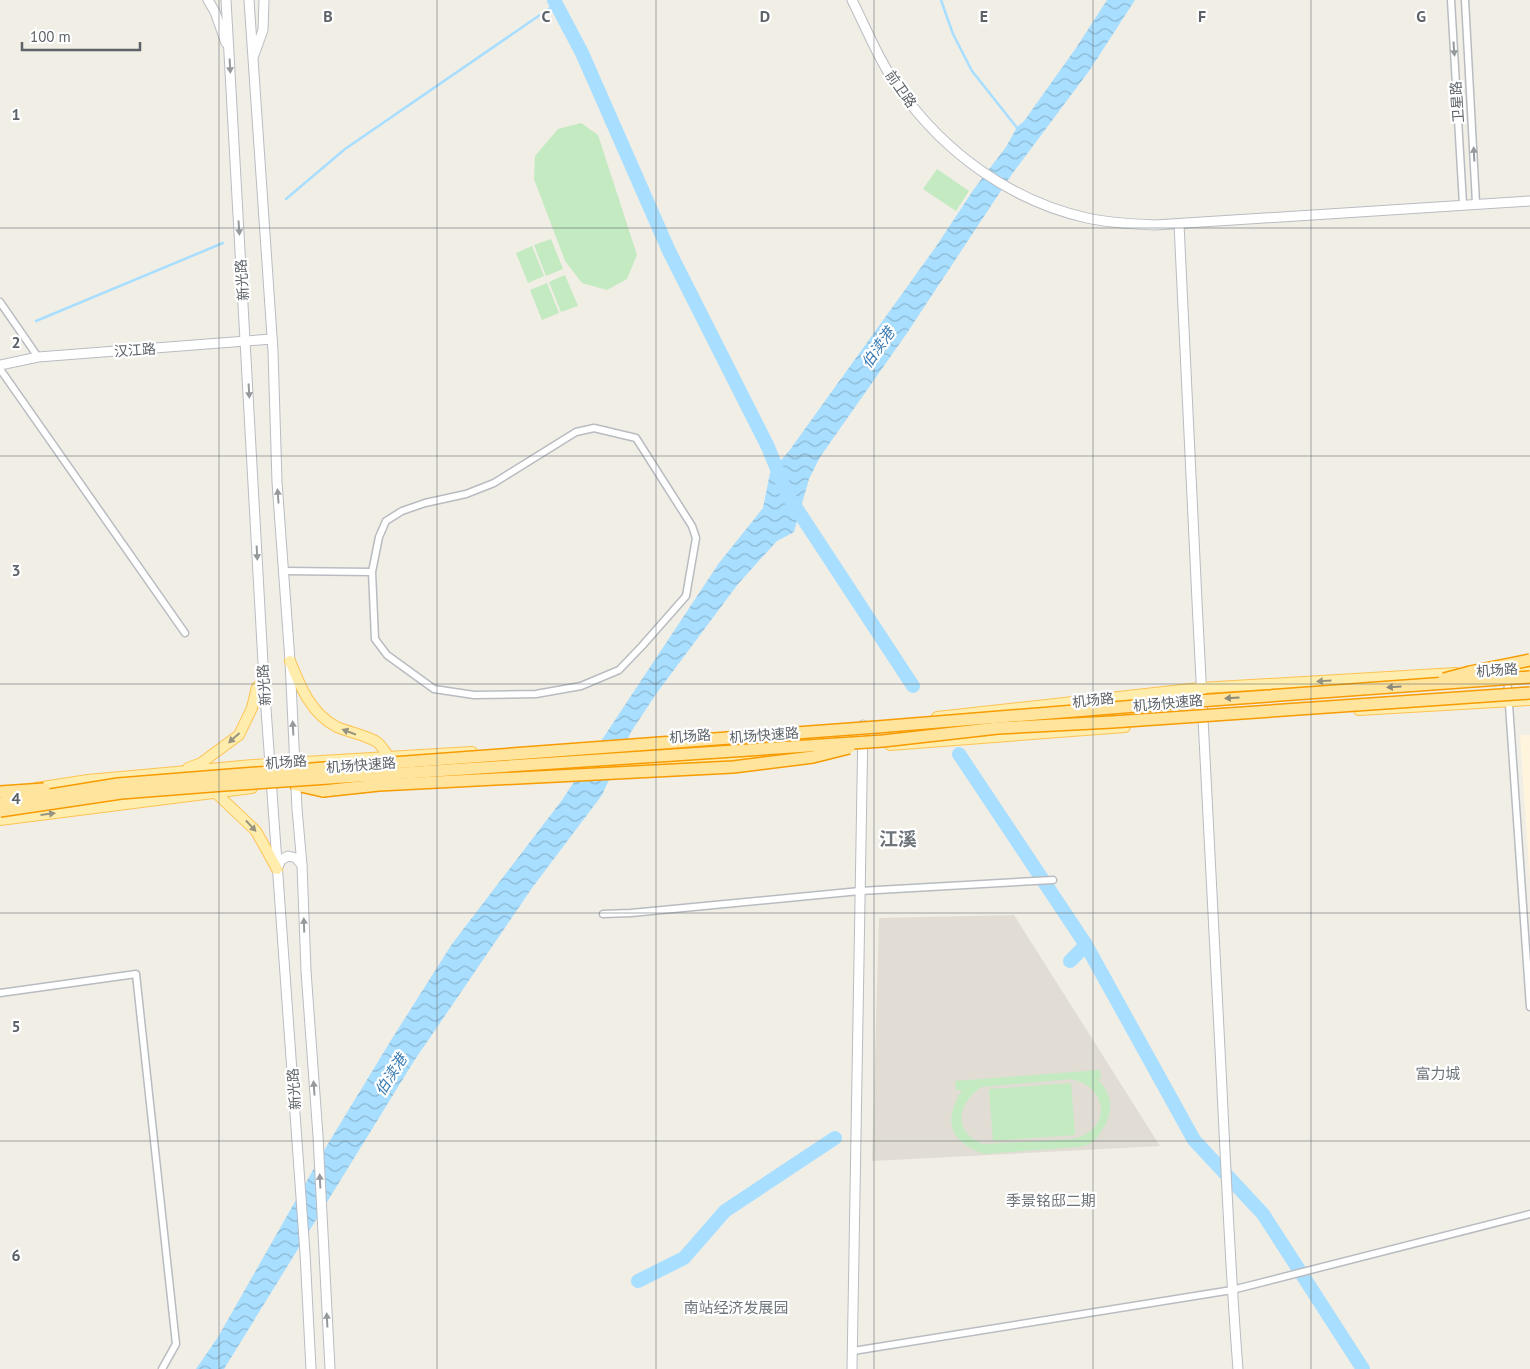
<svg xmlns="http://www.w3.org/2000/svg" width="1530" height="1369" font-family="'PT Sans','Noto Sans SC',sans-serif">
	<defs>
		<pattern id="water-waves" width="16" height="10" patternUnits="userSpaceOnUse" patternTransform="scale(1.25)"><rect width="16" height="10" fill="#a8deff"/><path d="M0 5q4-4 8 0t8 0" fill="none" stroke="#8cb8d2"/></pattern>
	</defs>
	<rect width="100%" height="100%" fill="#f1eee6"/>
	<!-- commercial -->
	<path fill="#fff5dd" d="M 1520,735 L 1530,735 L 1530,881 Z"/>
	<!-- education -->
	<path fill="#e1ddd5" d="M 1014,915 L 1160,1146 L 872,1161 L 879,918 Z"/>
	<!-- pitch -->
	<g fill="#c3eac1" fill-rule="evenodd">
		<path d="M 581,123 L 598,135 L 637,255 L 627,279 L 607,290 L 582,283 L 565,261 L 534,179 L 535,156 L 558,129 Z"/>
		<path d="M 937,169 L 969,191 L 956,211 L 923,189 Z"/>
		<path d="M 551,239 L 563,269 L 546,276 L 534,245 Z"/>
		<path d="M 532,246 L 544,276 L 528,283 L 516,253 Z"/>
		<path d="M 565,275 L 578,306 L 561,312 L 549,282 Z"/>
		<path d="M 547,283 L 559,313 L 542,320 L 530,290 Z"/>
		<path d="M 1100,1070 L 1101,1079 L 1097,1079 C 1115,1095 1113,1116 1100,1133 C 1098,1137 1093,1142 1089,1144 C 1086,1146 1081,1146 1077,1147 L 984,1154 C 949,1141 943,1122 962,1090 L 956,1090 L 955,1081 ZM 1071,1079 C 1109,1087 1112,1129 1074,1139 L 983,1144 C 952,1132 957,1104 981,1087 Z"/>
		<path d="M 1071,1083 L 1075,1135 L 993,1141 L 989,1089 Z"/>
	</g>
	<!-- water -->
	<path fill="url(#water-waves)" d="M 1107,0 L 1135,0 L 1089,71 L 1012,174 L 907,333 L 820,457 L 809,479 L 794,532 L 777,541 L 738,584 L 656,694 L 631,732 L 602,795 L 532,888 L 414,1061 L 224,1369 L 196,1369 L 218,1337 L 329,1142 L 393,1037 L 452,944 L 562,800 L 719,563 L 763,508 L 770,473 L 789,451 L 935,248 L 974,189 L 1006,147 L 1017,127 L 1024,121 L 1076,48 Z"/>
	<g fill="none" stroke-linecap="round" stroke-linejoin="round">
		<!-- stream -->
		<g stroke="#a8deff" stroke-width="2.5">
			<path d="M 941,0 L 953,34 L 972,71 L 1018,129"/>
			<path d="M 286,199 L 345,149 L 556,4"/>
			<path d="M 36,321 L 223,243"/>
		</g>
		<!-- river -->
		<g stroke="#a8deff" stroke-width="14">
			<path d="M 554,0 L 582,53 L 669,251 L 768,447 L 787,494 L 913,686"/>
			<path d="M 959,754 L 1086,945 L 1194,1140 L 1263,1214 L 1363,1369"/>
			<path d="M 1070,961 L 1086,945"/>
			<path d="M 638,1281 L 684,1258 L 725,1211 L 835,1138"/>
		</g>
		<defs>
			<g id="minor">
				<path d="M 1451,0 L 1463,204"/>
				<path d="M 1465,0 L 1476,203"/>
				<path d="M 0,302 L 38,357"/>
				<path d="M 0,369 L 185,633"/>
				<path d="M 284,571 L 372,572 L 375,639 L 387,655 L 434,689 L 474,695 L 536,694 L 581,686 L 619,670 L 642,646 L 686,596 L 696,538 L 692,526 L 636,438 L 594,428 L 576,432 L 494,483 L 466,494 L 425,503 L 402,511 L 386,521 L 379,537 L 372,572"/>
				<path d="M 1507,676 L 1530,1007"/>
				<path d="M 603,914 L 631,913 L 860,891 L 1053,880"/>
				<path d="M 0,993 L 136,974 L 176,1344 L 162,1369"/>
				<path d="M 853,1351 L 1232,1290 L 1530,1214"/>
			</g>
			<g id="tertiary">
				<path d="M 852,0 C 867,30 880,63 900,90 C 945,153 1011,201 1087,218 C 1109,223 1132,224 1155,225 L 1530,201"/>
				<path d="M 1179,224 C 1192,493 1204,761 1219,1030 C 1225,1143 1229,1256 1238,1369"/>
				<path d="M 0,365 L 38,357 L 272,339"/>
				<path d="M 852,1369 L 863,725"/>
			</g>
			<g id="secondary">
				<path d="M 208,0 L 215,12 L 226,43"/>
				<path d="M 226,0 L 264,681 L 305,1253 L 311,1369"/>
				<path d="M 249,0 L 273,351 L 277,482 L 290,661 L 297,809 L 302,865 L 306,971 L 318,1136 L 330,1369"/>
				<path d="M 254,55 L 263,30 L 264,0"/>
				<path d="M 277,869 L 281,860 L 288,856 L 296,858 L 302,865"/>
			</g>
			<g id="primary">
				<path d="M 290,661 C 300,686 311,714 337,727 C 348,732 366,735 377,742 C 381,745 385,752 389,757"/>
				<path d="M 1500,670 L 1530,668"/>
				<path d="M 1359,710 L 1530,700"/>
				<path d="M 937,717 L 1200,688 L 1456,673"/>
				<path d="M 890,745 L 1125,727"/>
				<path d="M 188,768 L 201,763 L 239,735 L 252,708 L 257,687 L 264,681"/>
				<path d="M 429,777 L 774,757"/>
				<path d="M 36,788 L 88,780 L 253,765 L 472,752"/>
				<path d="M 216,793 L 256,831 L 277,869"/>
				<path d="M 0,820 L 252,788"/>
			</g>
			<path id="trunk" d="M 296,785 L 323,791"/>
		</defs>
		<!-- minor casing -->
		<use href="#minor" stroke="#b8bcc1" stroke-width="9"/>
		<!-- tertiary casing -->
		<use href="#tertiary" stroke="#b8bcc1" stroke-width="11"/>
		<!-- secondary casing -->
		<use href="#secondary" stroke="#b9bdc3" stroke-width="11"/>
		<!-- primary casing -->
		<use href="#primary" stroke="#fdc353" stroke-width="12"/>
		<!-- trunk casing -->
		<use href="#trunk" stroke="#f79b00" stroke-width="14"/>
		<!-- minor -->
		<use href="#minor" stroke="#fff" stroke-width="6"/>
		<!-- tertiary -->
		<use href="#tertiary" stroke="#fff" stroke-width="9"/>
		<!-- secondary -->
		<use href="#secondary" stroke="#fff" stroke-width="9"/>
		<!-- primary -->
		<use href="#primary" stroke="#ffedad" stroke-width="10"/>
		<!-- trunk -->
		<use href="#trunk" stroke="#ffe49e" stroke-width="11"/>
		<defs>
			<g id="trunk-bridge">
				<path d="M 1444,679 L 1470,672 L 1530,660"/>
				<path d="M 323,791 L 379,785 L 733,767 L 813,757 L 849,748"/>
				<path d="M 0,792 L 44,789"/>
				<path d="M 0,803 L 118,784 L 230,775 L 877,727 L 1198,701 L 1530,677"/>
				<path d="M 0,811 L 121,793 L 224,785 L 883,741 L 998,728 L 1112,722 L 1530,693"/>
			</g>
		</defs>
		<!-- trunk-bridge casing -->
		<use href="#trunk-bridge" stroke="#f79b00" stroke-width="14" stroke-linecap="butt"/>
		<!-- trunk-bridge -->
		<use href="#trunk-bridge" stroke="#ffe49e" stroke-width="11"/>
	</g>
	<!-- one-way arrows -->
	<defs><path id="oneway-solid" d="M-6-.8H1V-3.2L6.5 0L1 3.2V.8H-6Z" transform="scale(1.25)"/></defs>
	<g fill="#969a9d">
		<use href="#oneway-solid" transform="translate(1454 49) rotate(86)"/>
		<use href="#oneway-solid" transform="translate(230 66) rotate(87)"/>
		<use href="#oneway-solid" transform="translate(1474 154) rotate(-93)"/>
		<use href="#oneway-solid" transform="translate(239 228) rotate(86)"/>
		<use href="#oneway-solid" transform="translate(249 391) rotate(87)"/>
		<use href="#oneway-solid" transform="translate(278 496) rotate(-94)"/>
		<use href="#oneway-solid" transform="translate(257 553) rotate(87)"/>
		<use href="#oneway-solid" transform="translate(293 728) rotate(-93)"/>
		<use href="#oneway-solid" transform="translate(304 925) rotate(-92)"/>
		<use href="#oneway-solid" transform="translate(314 1088) rotate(-94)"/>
		<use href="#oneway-solid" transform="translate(320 1181) rotate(-93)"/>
		<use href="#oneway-solid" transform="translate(327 1320) rotate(-93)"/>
	</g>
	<g fill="#969380">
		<use href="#oneway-solid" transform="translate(1324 681) rotate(177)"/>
		<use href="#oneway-solid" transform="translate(349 732) rotate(-159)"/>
		<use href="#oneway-solid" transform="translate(234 738) rotate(138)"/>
		<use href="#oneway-solid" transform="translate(48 814) rotate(-7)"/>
		<use href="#oneway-solid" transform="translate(251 826) rotate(47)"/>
	</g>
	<g fill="#8e8a78">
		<use href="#oneway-solid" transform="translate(1394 687) rotate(176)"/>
		<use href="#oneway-solid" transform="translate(1232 698) rotate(176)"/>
	</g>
	<!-- grid -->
	<path fill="none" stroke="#5d6368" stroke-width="1" stroke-opacity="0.55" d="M 219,0 L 219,1369M 437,0 L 437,1369M 656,0 L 656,1369M 874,0 L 874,1369M 1093,0 L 1093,1369M 1311,0 L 1311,1369M 0,228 L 1530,228M 0,456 L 1530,456M 0,684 L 1530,684M 0,913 L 1530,913M 0,1141 L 1530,1141"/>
	<g text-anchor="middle" stroke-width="4.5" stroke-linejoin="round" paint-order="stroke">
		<!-- street labels -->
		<g font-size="14" fill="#5d6368" stroke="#fff">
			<text transform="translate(901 89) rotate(55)" y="5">前卫路</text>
			<text transform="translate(1457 102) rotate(-94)" y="5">卫星路</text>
			<text transform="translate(242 280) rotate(-94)" y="5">新光路</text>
			<text transform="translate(135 350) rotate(-4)" y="5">汉江路</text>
			<text transform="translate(1497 670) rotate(-4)" y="5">机场路</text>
			<text transform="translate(264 685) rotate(-94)" y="5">新光路</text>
			<text transform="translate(1093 700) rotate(-6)" y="5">机场路</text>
			<text transform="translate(1168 703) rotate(-5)" y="5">机场快速路</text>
			<text transform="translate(764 735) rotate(-4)" y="5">机场快速路</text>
			<text transform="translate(690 736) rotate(-4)" y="5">机场路</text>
			<text transform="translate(286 762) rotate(-4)" y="5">机场路</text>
			<text transform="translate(361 765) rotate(-4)" y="5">机场快速路</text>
			<text transform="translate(294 1089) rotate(-94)" y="5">新光路</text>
		</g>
		<!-- water labels -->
		<g font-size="15" font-style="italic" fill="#387ab2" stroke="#fff">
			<text transform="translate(878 348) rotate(-55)" y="5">伯渎港</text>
			<text transform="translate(391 1075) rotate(-58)" y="5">伯渎港</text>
		</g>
		<!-- neighbourhood labels -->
		<g font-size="15" fill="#6e757a" stroke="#fff">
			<text x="1438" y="1079">富力城</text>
			<text x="1051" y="1206">季景铭邸二期</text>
			<text x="736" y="1313">南站经济发展园</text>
		</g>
		<!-- district labels -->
		<g font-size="19" font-weight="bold" fill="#6e757a" stroke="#fff">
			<text x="898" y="846">江溪</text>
		</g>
	</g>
	<g font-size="16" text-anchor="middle" font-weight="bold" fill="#5d6368" stroke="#fff" stroke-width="4.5" stroke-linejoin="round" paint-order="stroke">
		<text x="328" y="22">B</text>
		<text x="546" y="22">C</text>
		<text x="765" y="22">D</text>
		<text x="984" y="22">E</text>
		<text x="1202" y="22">F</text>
		<text x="1421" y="22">G</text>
		<text x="16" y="120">1</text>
		<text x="16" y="348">2</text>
		<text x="16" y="576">3</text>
		<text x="16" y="804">4</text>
		<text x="16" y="1032">5</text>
		<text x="16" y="1261">6</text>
	</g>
	<!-- scale -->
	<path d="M22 42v8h118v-8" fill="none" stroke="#5d6368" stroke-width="2.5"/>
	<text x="30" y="42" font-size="15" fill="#5d6368" stroke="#ffffff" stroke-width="4" paint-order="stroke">100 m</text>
</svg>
